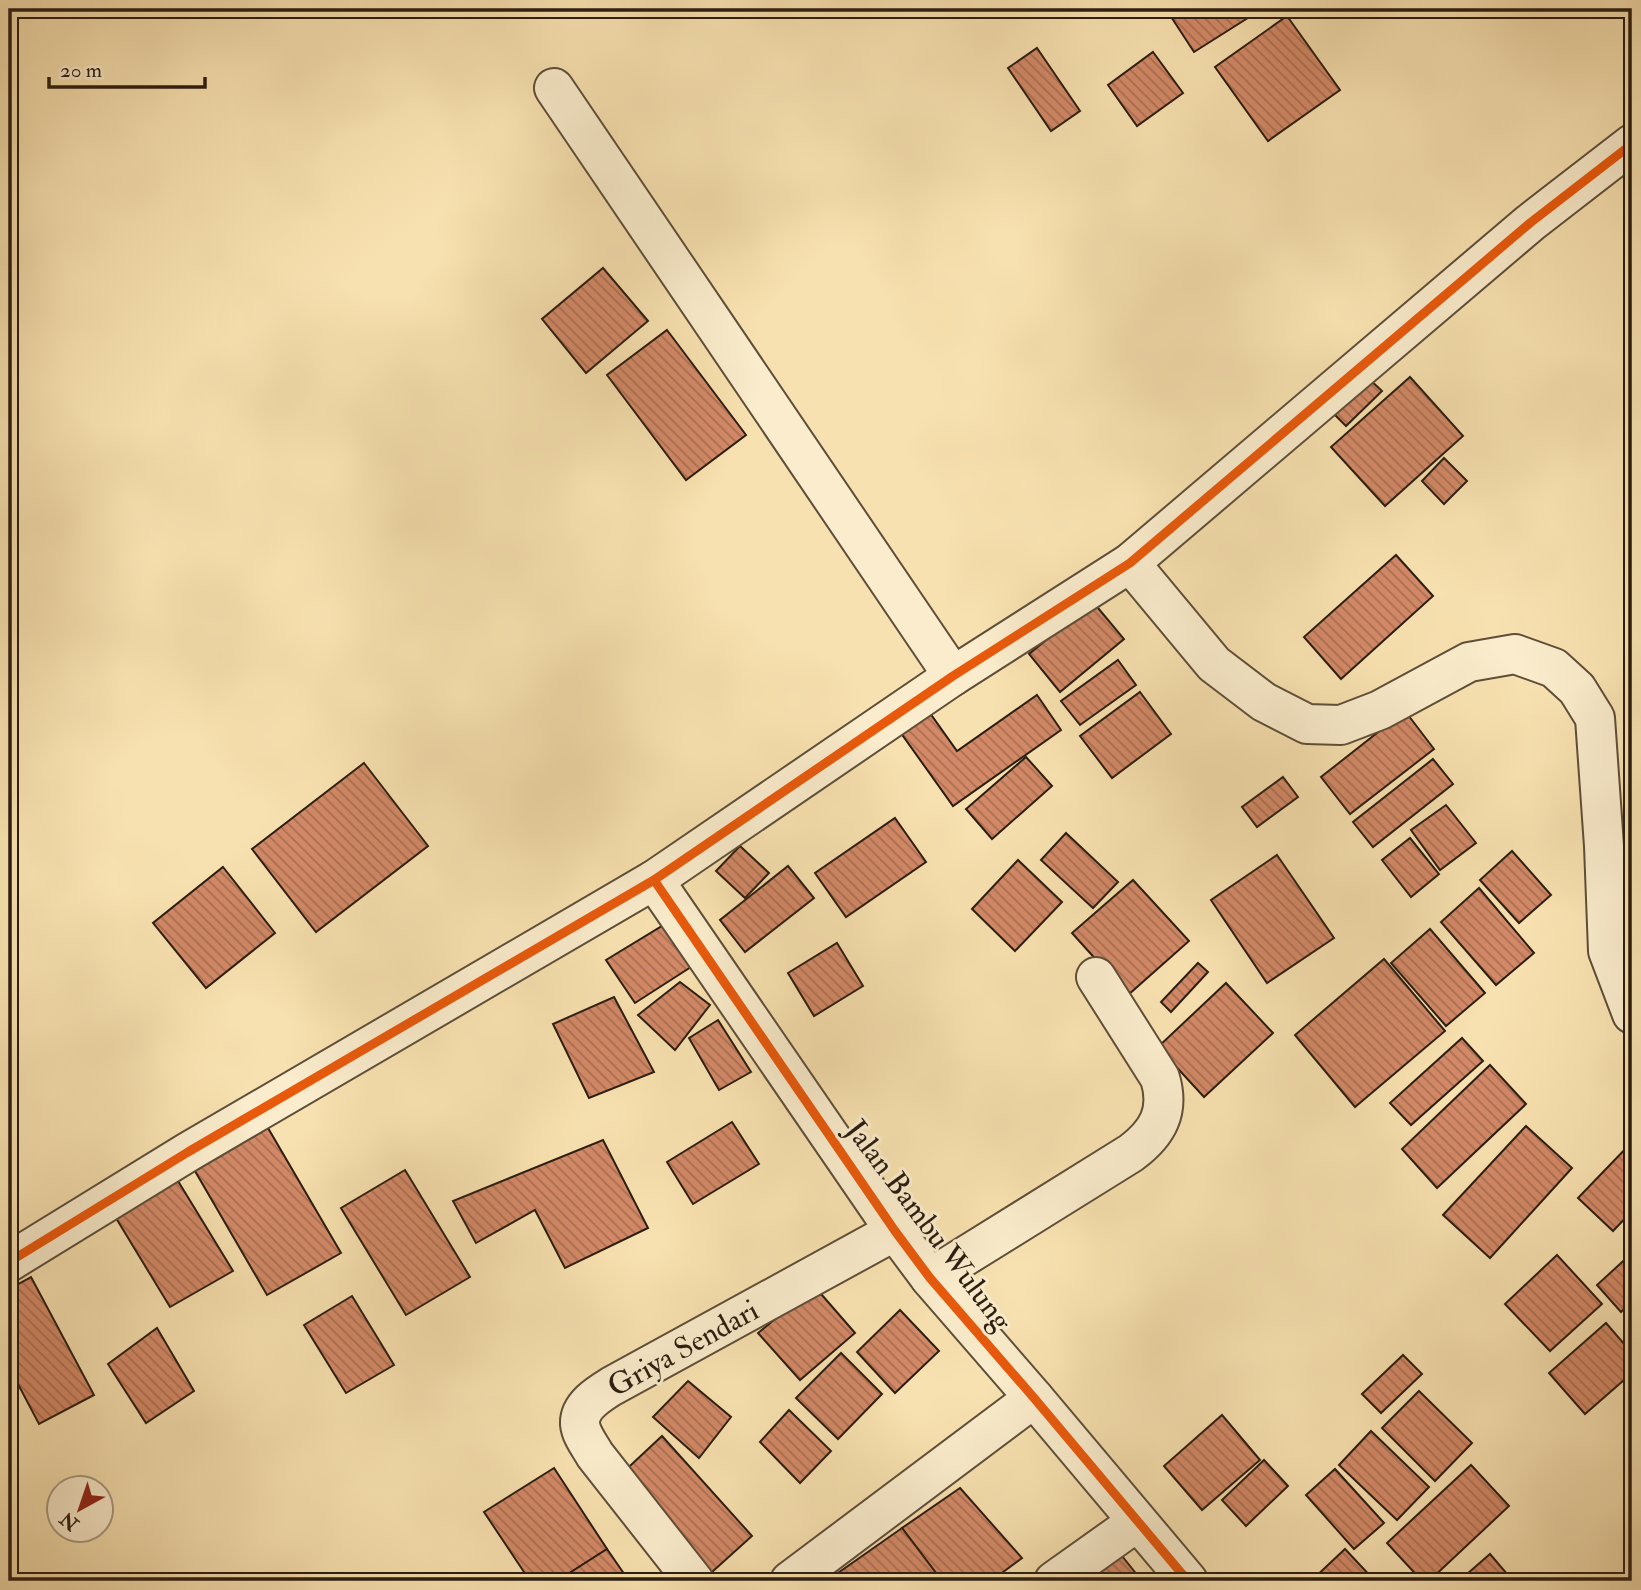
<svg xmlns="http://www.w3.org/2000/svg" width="1641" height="1590" font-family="'IM FELL Double Pica',serif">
	<defs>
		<pattern id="building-back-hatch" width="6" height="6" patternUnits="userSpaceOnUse" patternTransform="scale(1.75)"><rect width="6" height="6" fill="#d38967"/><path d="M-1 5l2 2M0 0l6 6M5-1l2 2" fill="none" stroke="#ab6f53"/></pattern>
	</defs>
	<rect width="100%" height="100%" fill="#f8e1b0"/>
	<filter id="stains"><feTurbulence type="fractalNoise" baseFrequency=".00286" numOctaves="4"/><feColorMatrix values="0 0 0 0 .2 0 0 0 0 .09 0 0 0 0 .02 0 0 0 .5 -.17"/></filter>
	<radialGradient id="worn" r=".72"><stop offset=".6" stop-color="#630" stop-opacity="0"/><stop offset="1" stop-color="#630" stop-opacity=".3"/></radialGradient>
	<!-- building -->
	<g fill="url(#building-back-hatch)" stroke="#2b1d11" stroke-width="2">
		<path d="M 1166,9 L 1262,9 L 1194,52 Z"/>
		<path d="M 1287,16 L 1340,90 L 1268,141 L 1215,67 Z"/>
		<path d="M 1037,48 L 1080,111 L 1051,131 L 1008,68 Z"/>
		<path d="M 1153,52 L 1183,93 L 1137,126 L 1108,85 Z"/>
		<path d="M 603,268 L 648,321 L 586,373 L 542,319 Z"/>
		<path d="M 667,330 L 746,435 L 686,480 L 607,375 Z"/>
		<path d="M 1367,377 L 1382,391 L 1346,426 L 1331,411 Z"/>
		<path d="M 1410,377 L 1463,436 L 1385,506 L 1331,447 Z"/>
		<path d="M 1444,458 L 1467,481 L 1444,504 L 1422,481 Z"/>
		<path d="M 1396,555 L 1433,596 L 1341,679 L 1304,637 Z"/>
		<path d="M 1093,602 L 1124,639 L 1060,692 L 1029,654 Z"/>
		<path d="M 1118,660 L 1136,685 L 1080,725 L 1061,701 Z"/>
		<path d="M 1140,692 L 1171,734 L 1112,778 L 1080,736 Z"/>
		<path d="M 1037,695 L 1061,730 L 953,806 L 898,729 L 927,709 L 957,751 Z"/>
		<path d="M 1405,711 L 1434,749 L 1350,814 L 1321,777 Z"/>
		<path d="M 1026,757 L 1052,786 L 992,839 L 966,809 Z"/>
		<path d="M 1433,759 L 1453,784 L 1373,847 L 1353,822 Z"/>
		<path d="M 364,763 L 428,846 L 316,932 L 252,849 Z"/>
		<path d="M 1283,777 L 1298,797 L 1257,827 L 1242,807 Z"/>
		<path d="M 1446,805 L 1476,843 L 1440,870 L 1411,830 Z"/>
		<path d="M 895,818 L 926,862 L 846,917 L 815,873 Z"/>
		<path d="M 1066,833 L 1118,882 L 1093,908 L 1041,860 Z"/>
		<path d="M 1410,838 L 1439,874 L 1411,897 L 1382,860 Z"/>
		<path d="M 740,846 L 769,873 L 745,898 L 716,871 Z"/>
		<path d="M 1512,851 L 1551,895 L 1519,923 L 1480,880 Z"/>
		<path d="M 1277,855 L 1334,938 L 1267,983 L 1211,900 Z"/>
		<path d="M 1018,860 L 1062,902 L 1015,951 L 972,909 Z"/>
		<path d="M 788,866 L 814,898 L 745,952 L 720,920 Z"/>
		<path d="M 223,867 L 275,933 L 206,988 L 153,923 Z"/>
		<path d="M 1133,880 L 1189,941 L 1128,995 L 1072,933 Z"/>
		<path d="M 1479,888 L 1534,953 L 1496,985 L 1441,922 Z"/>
		<path d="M 667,923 L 691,967 L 635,1003 L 606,960 Z"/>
		<path d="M 1430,929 L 1485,993 L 1446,1026 L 1391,963 Z"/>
		<path d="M 837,943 L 863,986 L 814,1016 L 788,973 Z"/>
		<path d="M 1384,959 L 1445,1031 L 1355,1107 L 1295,1035 Z"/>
		<path d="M 1198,963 L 1208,972 L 1171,1012 L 1161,1002 Z"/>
		<path d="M 680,982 L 710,1005 L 675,1050 L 638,1015 Z"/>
		<path d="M 1226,983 L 1273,1033 L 1204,1097 L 1158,1047 Z"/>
		<path d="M 614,997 L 654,1072 L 589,1098 L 553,1024 Z"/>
		<path d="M 718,1020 L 751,1072 L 719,1090 L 689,1038 Z"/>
		<path d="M 1462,1038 L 1483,1061 L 1411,1125 L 1390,1103 Z"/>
		<path d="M 1490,1065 L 1526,1104 L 1437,1188 L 1402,1149 Z"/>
		<path d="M 732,1122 L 759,1164 L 693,1204 L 667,1162 Z"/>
		<path d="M 1526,1126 L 1572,1168 L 1490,1258 L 1443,1215 Z"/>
		<path d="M 268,1128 L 341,1253 L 267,1295 L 195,1171 Z"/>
		<path d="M 603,1140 L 648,1228 L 565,1268 L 535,1210 L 476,1243 L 453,1201 Z"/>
		<path d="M 1632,1142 L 1632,1211 L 1613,1231 L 1578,1198 Z"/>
		<path d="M 405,1170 L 470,1277 L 406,1315 L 341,1208 Z"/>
		<path d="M 178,1181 L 233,1271 L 170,1307 L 116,1218 Z"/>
		<path d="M 1632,1253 L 1632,1301 L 1621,1312 L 1597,1285 Z"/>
		<path d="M 1557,1255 L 1602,1304 L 1550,1351 L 1505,1304 Z"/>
		<path d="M 31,1277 L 94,1395 L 39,1424 L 9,1367 L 9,1289 Z"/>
		<path d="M 815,1287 L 855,1333 L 800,1380 L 758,1333 Z"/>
		<path d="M 352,1296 L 394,1365 L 346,1393 L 304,1325 Z"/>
		<path d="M 900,1310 L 939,1351 L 895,1393 L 857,1352 Z"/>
		<path d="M 1606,1323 L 1632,1353 L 1632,1373 L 1585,1414 L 1549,1373 Z"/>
		<path d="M 157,1328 L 194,1391 L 146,1423 L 108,1364 Z"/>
		<path d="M 841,1353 L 882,1394 L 838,1439 L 796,1398 Z"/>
		<path d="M 1403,1355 L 1422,1374 L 1381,1413 L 1362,1394 Z"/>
		<path d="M 688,1381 L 731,1417 L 699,1458 L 653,1417 Z"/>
		<path d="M 1419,1391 L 1472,1443 L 1435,1481 L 1382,1428 Z"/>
		<path d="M 789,1410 L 831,1451 L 800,1483 L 760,1442 Z"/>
		<path d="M 1222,1415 L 1260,1460 L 1202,1510 L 1164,1466 Z"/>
		<path d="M 1371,1431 L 1429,1487 L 1397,1520 L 1339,1465 Z"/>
		<path d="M 662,1436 L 752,1536 L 702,1581 L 617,1478 Z"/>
		<path d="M 1264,1460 L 1288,1486 L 1246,1526 L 1222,1500 Z"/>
		<path d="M 1471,1465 L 1509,1506 L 1429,1581 L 1422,1581 L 1387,1543 Z"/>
		<path d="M 554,1468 L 607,1549 L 557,1581 L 530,1581 L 484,1512 Z"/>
		<path d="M 1335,1469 L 1384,1523 L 1354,1549 L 1306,1495 Z"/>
		<path d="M 960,1488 L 1022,1558 L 991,1581 L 942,1581 L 902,1528 Z"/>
		<path d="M 902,1528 L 942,1581 L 845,1581 L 838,1573 Z"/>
		<path d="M 1114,1546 L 1142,1581 L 1071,1581 Z"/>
		<path d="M 607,1549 L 629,1581 L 557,1581 Z"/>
		<path d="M 1345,1549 L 1375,1581 L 1311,1581 Z"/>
		<path d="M 1490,1554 L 1513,1581 L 1459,1581 Z"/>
	</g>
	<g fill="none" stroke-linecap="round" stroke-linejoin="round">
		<defs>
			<g id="minor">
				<path d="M 554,88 L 953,676"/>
				<path d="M 1130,563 L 1214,664 L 1264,702 L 1307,724 L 1341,725 L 1380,710 L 1469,662 L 1515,654 L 1554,668 L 1577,689 L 1595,718 L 1604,846 L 1608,951 L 1632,1014"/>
				<path d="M 654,880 L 895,1231 L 930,1278 L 1034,1398 L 1188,1581"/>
				<path d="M 9,1262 L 188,1152 L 654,880 L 953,676 L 1130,563 L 1530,223 L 1632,144"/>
				<path d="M 930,1278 L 1131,1153 C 1158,1133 1170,1111 1160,1078 L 1096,977"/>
				<path d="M 694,1581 L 595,1455 C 590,1446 581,1435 580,1424 C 579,1406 599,1394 612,1386 L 895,1231"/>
				<path d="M 790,1581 L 1034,1398"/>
				<path d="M 1054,1581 L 1137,1522"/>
			</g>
		</defs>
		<!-- minor casing -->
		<use href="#minor" stroke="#5e4e39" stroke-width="42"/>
		<!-- minor -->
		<use href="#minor" stroke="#faeccc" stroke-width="38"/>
		<defs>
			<g id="cycleway">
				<path d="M 654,880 L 895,1231 L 930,1278 L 1034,1398 L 1188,1581"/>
				<path d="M 9,1262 L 188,1152 L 654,880 L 953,676 L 1130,563 L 1530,223 L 1632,144"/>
			</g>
		</defs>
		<!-- cycleway casing -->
		<use href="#cycleway" stroke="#faeccc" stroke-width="13"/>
		<!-- cycleway -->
		<use href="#cycleway" stroke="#e8590c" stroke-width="9"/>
	</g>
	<g text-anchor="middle" stroke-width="6" stroke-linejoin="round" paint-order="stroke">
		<!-- street labels -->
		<g font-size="30" fill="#2b1d11" stroke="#faeccc">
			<text transform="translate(929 1225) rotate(53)" y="10">Jalan Bambu Wulung</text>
			<text transform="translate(683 1348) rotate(-29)" y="10">Griya Sendari</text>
		</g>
	</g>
	<!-- margin -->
	<rect width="1641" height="1590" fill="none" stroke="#f8e1b0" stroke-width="35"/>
	<rect x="10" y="10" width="1620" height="1569" fill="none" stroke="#2b1d11" stroke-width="3.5"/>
	<rect x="18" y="18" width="1606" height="1555" fill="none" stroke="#2b1d11" stroke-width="2"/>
	<!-- north arrow -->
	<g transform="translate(80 1509) rotate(220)"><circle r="33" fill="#faeccc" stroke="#a79981" stroke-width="2"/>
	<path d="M0-5L12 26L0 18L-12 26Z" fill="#8f2418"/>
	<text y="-10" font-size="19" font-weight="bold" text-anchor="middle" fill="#2b1d11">N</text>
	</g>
	<!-- scale -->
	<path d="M49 77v10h156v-10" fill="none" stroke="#2b1d11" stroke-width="3.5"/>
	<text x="60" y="77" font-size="21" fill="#2b1d11" stroke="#faeccc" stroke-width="5" paint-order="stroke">20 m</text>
	<rect width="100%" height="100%" filter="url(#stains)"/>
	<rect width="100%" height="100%" fill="url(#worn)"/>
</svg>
